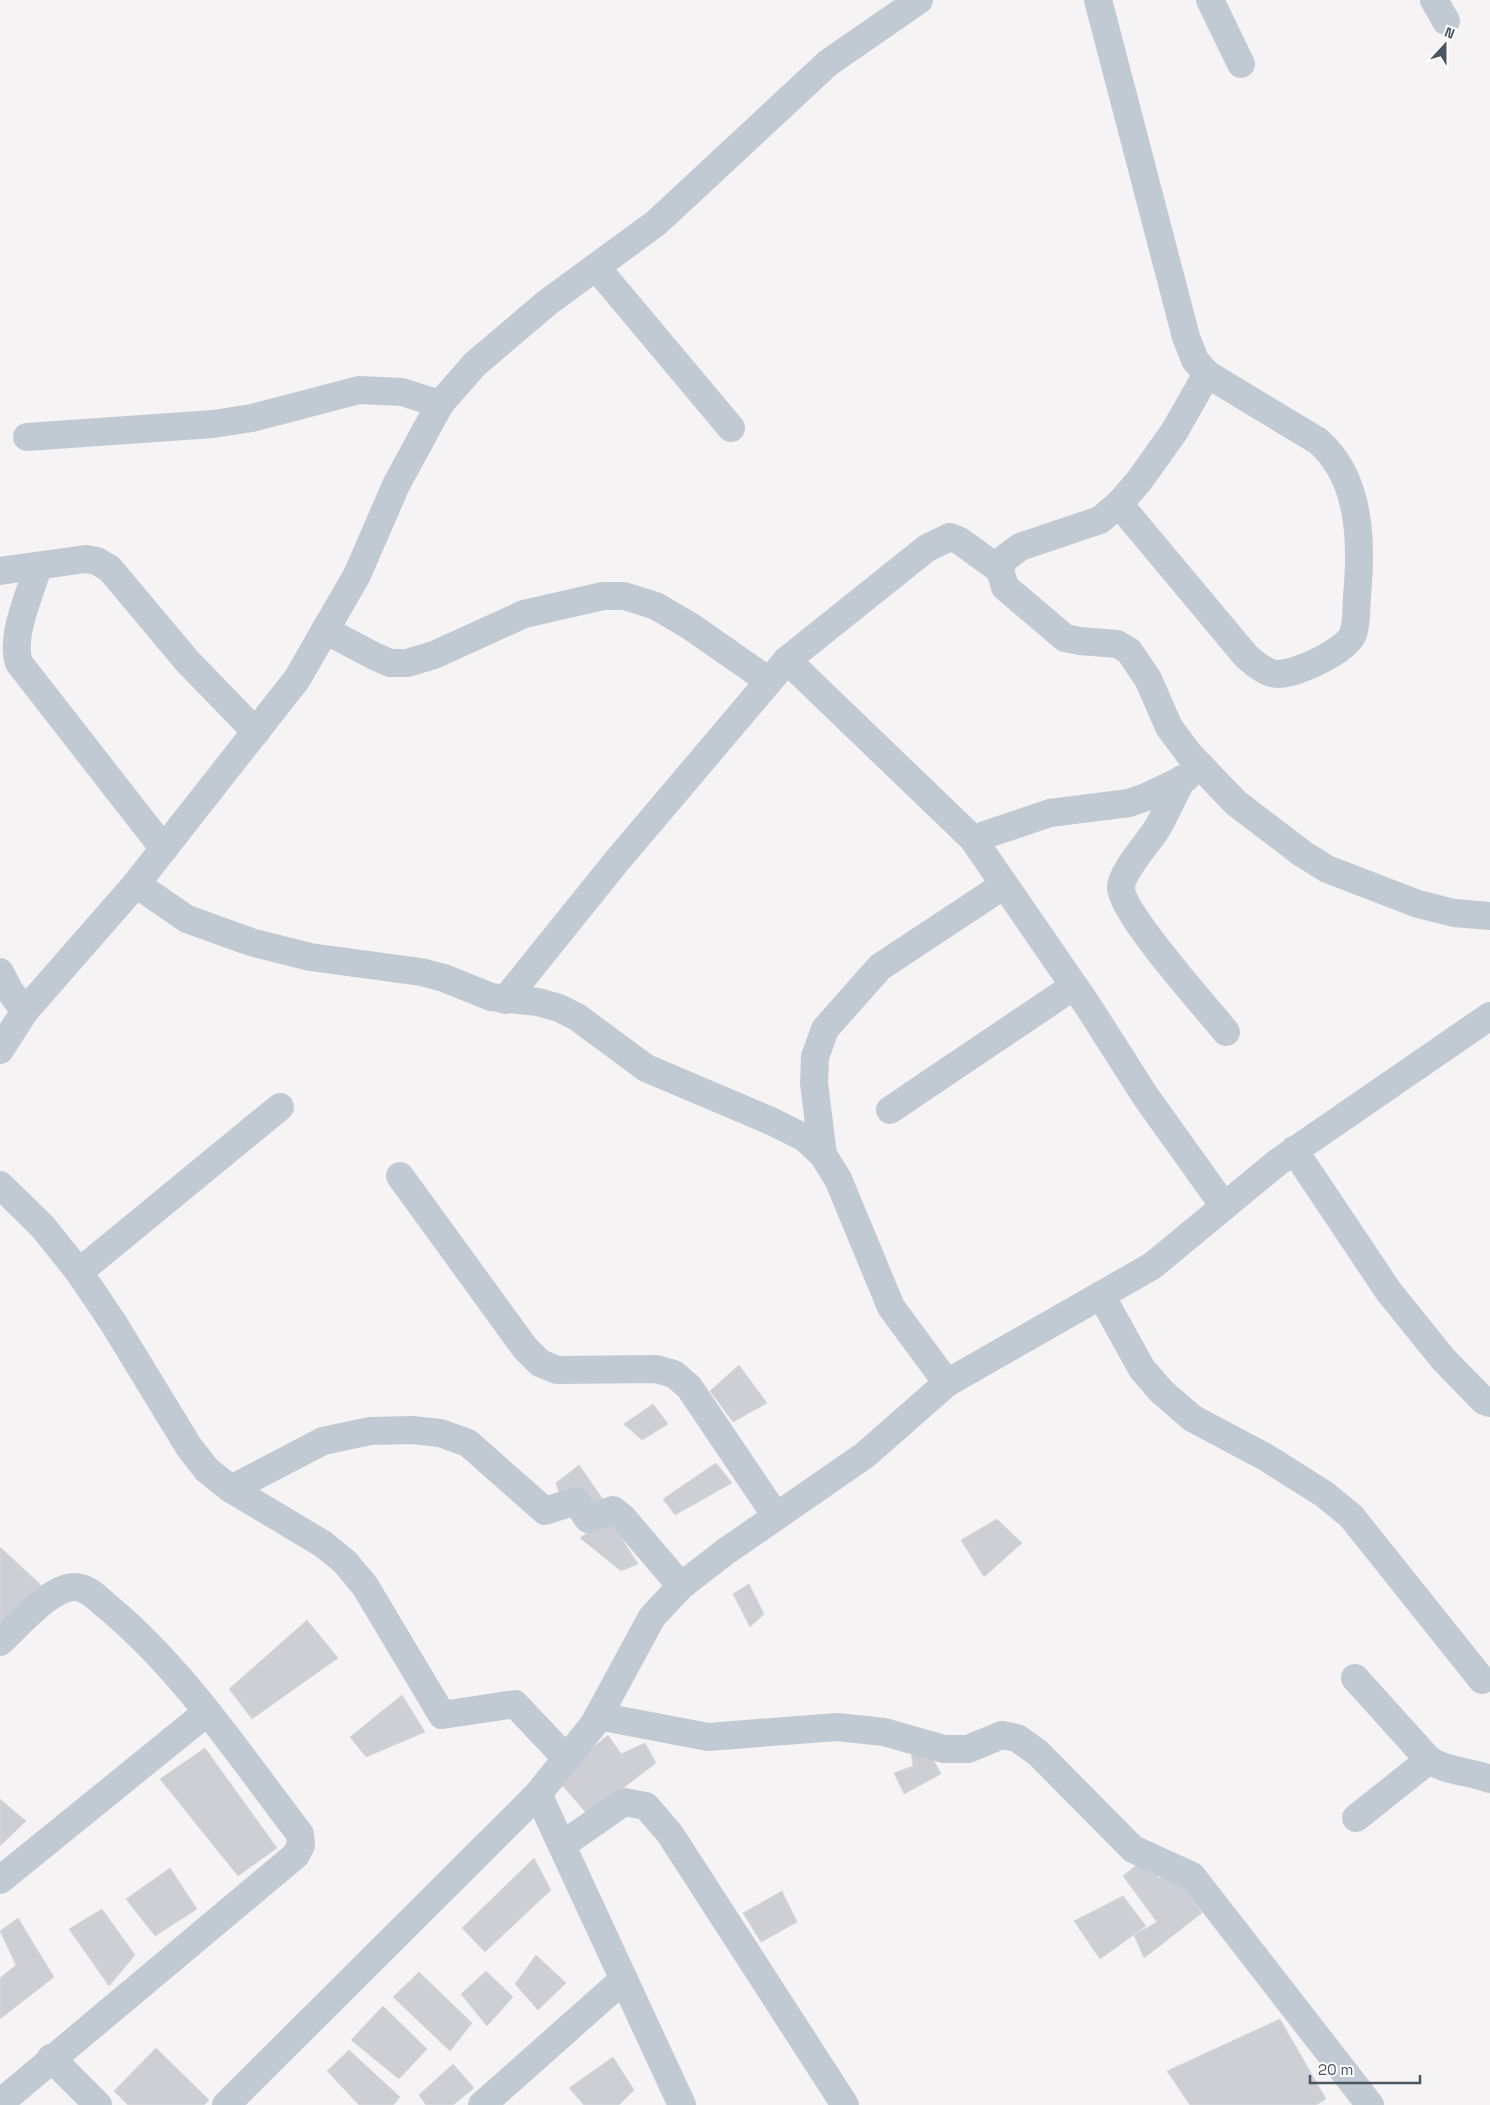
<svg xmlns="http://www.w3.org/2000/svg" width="1490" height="2105" font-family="'Space Grotesk',sans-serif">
	<rect width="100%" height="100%" fill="#f5f3f3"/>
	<!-- building -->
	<g fill="#cdcfd5" stroke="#d7d9de">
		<path d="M 739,1365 L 767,1403 L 733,1422 L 710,1391 Z"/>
		<path d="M 653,1404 L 668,1424 L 642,1440 L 624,1424 Z"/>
		<path d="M 716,1463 L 732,1483 L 675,1515 L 663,1499 Z"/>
		<path d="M 579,1465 L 607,1505 L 591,1512 L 561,1500 L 556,1483 Z"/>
		<path d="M 608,1517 L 638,1564 L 621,1571 L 580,1538 Z"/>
		<path d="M 997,1519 L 1022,1543 L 984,1577 L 961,1540 Z"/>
		<path d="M 0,1547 L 41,1585 L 0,1630 Z"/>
		<path d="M 749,1584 L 764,1614 L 750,1627 L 733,1594 Z"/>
		<path d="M 307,1620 L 338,1658 L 252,1719 L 229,1689 Z"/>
		<path d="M 402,1695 L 425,1732 L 366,1757 L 350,1737 Z"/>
		<path d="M 608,1735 L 621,1754 L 645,1743 L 656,1763 L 588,1815 L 557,1779 Z"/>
		<path d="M 926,1746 L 941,1774 L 904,1794 L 894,1773 L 913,1766 L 911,1752 Z"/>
		<path d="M 205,1748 L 277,1848 L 238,1876 L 160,1779 Z"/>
		<path d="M 0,1799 L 26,1821 L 0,1846 Z"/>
		<path d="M 534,1858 L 551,1890 L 485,1952 L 462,1928 Z"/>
		<path d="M 1144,1859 L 1159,1878 L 1175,1874 L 1202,1913 L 1144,1958 L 1134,1935 L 1157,1922 L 1123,1876 Z"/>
		<path d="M 170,1868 L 197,1909 L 155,1936 L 126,1899 Z"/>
		<path d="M 782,1891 L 797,1922 L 761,1942 L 743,1913 Z"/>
		<path d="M 1123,1896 L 1146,1926 L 1100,1959 L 1074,1921 Z"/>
		<path d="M 102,1909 L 135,1955 L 109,1986 L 69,1929 Z"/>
		<path d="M 18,1918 L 54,1977 L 0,2019 L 0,1978 L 16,1965 L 0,1931 Z"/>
		<path d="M 536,1955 L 566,1983 L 538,2010 L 515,1984 Z"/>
		<path d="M 486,1971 L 513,1997 L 487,2026 L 461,1994 Z"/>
		<path d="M 419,1972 L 472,2023 L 450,2051 L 393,1997 Z"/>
		<path d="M 383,2006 L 427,2049 L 399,2079 L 351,2040 Z"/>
		<path d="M 1280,2019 L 1326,2099 L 1316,2105 L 1190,2105 L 1167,2071 Z"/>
		<path d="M 156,2048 L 209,2100 L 204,2105 L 128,2105 L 114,2091 Z"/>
		<path d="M 349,2050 L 400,2097 L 393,2105 L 359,2105 L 327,2071 Z"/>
		<path d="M 613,2057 L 634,2090 L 619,2105 L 584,2105 L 569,2088 Z"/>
		<path d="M 453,2064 L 474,2088 L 453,2105 L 426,2105 L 419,2095 Z"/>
	</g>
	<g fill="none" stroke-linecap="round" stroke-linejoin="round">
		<!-- street -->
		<g stroke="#c1cad2" stroke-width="28">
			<path d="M 1098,0 L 1186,337 L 1195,360 L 1207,374 L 1318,441 C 1361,478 1362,543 1357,596 C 1356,608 1357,623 1353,634 C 1346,651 1297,674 1278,674 C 1266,674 1254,663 1246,656 L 1119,504"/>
			<path d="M 1210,0 L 1241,64"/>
			<path d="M 1434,0 L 1446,21"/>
			<path d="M 596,267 L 731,428"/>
			<path d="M 1207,374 L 1174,432 L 1139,481 L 1119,504 L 1100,520 L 1020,547 L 1004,559 L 1000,570 L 1005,587 L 1065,638 L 1080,641 L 1117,644 L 1129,651 L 1148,679 L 1169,727 L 1189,754 L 1236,803 L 1303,854 L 1327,869 L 1418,904 L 1454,913 L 1490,916"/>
			<path d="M 27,437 L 213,424 L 252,418 L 359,390 L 402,392 L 440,404"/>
			<path d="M 38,567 C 30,594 10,636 19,663 L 164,849"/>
			<path d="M 0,571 L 86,559 L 97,561 L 110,569 L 188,662 L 256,732"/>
			<path d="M 325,630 L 374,656 L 390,663 L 407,663 L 434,655 L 524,614 L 603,596 L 624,596 L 656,606 L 690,626 L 769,681"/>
			<path d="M 787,660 L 973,839 L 1088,1006 L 1146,1097 L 1224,1206"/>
			<path d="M 1182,779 C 1174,795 1167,811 1158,827 C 1149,842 1121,872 1121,888 C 1122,914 1206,1007 1226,1032"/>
			<path d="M 973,839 L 1050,813 L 1129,803 L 1146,797 L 1186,778"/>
			<path d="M 136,884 L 187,919 L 251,942 L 310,957 L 421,972 L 444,978 L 491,997 L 538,1002 L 559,1008 L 577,1017 L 646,1068 L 771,1121 L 805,1138 L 823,1155 L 838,1179 L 891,1307 L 947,1383"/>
			<path d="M 0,972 L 9,990 L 25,1011"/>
			<path d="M 505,1000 L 616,862 L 787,660 L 927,548 L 950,537 L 960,541 L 1000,570"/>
			<path d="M 0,1050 L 25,1011 L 136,884 L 297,679 L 357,575 L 396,485 L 440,404 L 475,364 L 548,302 L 656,223 L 828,63 L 919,0"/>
			<path d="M 890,1110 L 1074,986"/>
			<path d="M 1294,1150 L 1389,1292 L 1444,1360 L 1484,1401 L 1490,1403"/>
			<path d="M 823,1155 L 814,1083 L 815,1057 L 825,1029 L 880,967 L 1004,885"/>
			<path d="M 400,1176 L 525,1348 L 540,1363 L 557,1370 L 656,1369 L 674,1374 L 689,1387 L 776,1516"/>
			<path d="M 0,1185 L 43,1227 L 79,1272 L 114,1324 L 189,1447 L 207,1470 L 231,1489 L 323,1544 L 345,1562 L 365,1586 L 442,1715 L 515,1704 L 566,1758"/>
			<path d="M 79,1272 L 280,1107"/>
			<path d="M 1102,1297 L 1142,1369 L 1161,1391 L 1192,1418 L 1267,1458 L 1324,1494 L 1351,1516 L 1482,1680"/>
			<path d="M 231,1489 L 323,1441 L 370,1431 L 412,1430 L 440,1433 L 468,1443 L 545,1511 L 576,1501 L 588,1519 L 613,1510 L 623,1518 L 681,1586"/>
			<path d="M 0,1642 C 17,1627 51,1586 75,1587 C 88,1587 99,1600 109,1608 C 185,1672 240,1756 300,1834 L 301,1845 L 296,1855 L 0,2103"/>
			<path d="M 1355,1678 L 1429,1760 C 1447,1772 1470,1771 1490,1779"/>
			<path d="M 598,1716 L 708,1737 L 837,1727 L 884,1732 L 944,1749 L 968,1749 L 1002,1735 L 1017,1738 L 1038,1753 L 1133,1849 L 1192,1876 L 1370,2105"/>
			<path d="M 538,1794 L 594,1724 L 652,1617 L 681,1586 L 725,1552 L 865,1455 L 947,1383 L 1152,1266 L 1278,1162 L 1490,1016"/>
			<path d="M 1356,1818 L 1429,1760"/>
			<path d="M 562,1845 L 624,1802 L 646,1806 L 670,1834 L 845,2105"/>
			<path d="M 0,1880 L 206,1713"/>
			<path d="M 51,2058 L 98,2105"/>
			<path d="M 226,2105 L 538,1794 L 682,2105"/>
			<path d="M 482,2105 L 624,1979"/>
		</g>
	</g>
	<!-- north arrow -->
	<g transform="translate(1445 45) rotate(21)" stroke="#ffffff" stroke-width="4" paint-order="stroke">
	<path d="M0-4L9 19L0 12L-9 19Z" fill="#4a5661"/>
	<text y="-8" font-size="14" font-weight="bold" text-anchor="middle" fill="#4a5661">N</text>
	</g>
	<!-- scale -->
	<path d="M1310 2075v8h110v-8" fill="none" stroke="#4a5661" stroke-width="2.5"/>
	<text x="1318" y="2075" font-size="15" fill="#4a5661" stroke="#ffffff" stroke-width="4" paint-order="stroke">20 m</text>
</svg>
